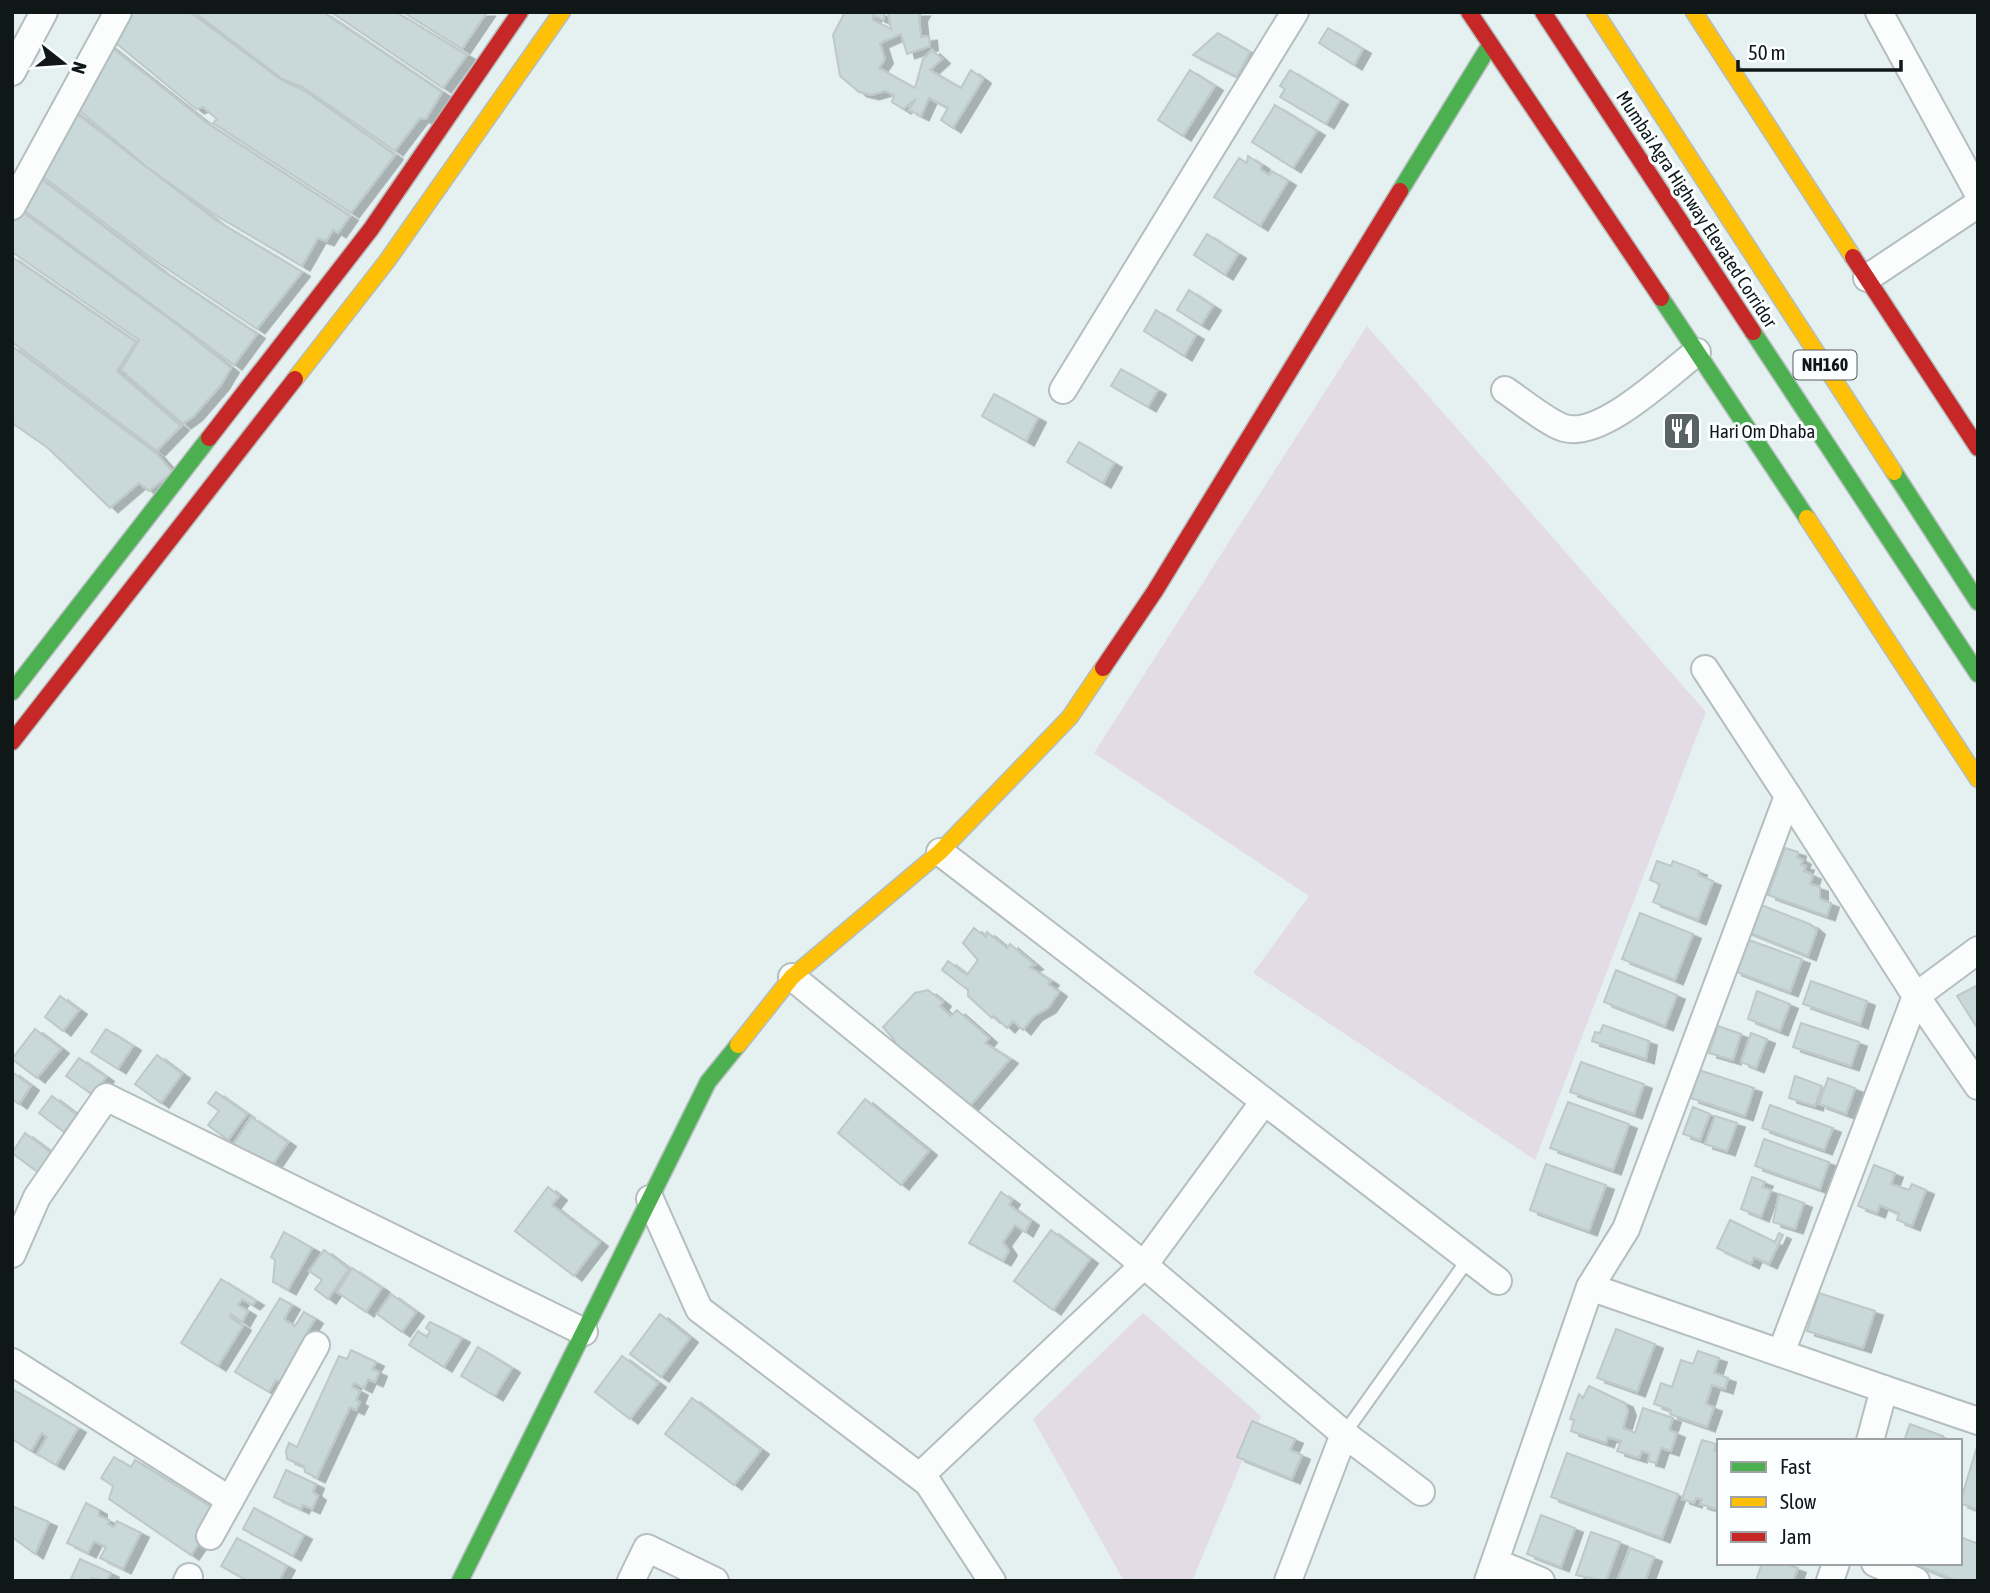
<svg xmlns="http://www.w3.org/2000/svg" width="1990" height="1593" font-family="'Asap Condensed',sans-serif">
	<defs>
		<filter id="shadow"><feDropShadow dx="8" dy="4.5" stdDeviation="0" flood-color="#0004"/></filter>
	</defs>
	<rect width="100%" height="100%" fill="#e5f1f1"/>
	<!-- green -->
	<g fill="#e3dce7">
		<path d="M 1367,326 L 1706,712 L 1535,1160 L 1253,973 L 1309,896 L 1094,753 Z"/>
		<path d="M 1143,1313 L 1261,1416 L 1192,1581 L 1124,1581 L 1033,1419 Z"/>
	</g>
	<!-- building -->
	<g fill="#c9d8d8" stroke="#bec8c8" stroke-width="2" filter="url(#shadow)">
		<path d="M 128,12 L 190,12 L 283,81 L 305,91 L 395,155 L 351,213 L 213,123 L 217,119 L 203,107 L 196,109 L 111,39 Z"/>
		<path d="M 194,12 L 323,12 L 442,92 L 426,119 L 420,118 L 395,151 L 301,86 L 282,79 Z"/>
		<path d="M 331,12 L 396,12 L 467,55 L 443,88 Z"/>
		<path d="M 403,12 L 487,12 L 462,49 Z"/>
		<path d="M 845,12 L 885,12 L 883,20 L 873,15 L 873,20 L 891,29 L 888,12 L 922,12 L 919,17 L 921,37 L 929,36 L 930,46 L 907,54 L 901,34 L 880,43 L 885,59 L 879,68 L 915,88 L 923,59 L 932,50 L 942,59 L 930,70 L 961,88 L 971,70 L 983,79 L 953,128 L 941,120 L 948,108 L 929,98 L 921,116 L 909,110 L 916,99 L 903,109 L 892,102 L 894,95 L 885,91 L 871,95 L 859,92 L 840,76 L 833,35 Z"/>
		<path d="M 1328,28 L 1363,49 L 1354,65 L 1319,43 Z"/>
		<path d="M 1218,33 L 1250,52 L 1237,77 L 1193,55 Z"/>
		<path d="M 106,43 L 207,123 L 350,216 L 338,233 L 333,230 L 326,241 L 318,238 L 302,266 L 212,213 L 148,168 L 74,106 Z"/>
		<path d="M 1190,70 L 1215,86 L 1183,136 L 1158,120 Z"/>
		<path d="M 1290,70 L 1340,100 L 1326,124 L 1280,97 L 1285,89 L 1280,86 Z"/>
		<path d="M 1275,105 L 1317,131 L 1293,168 L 1252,142 Z"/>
		<path d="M 72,110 L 217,221 L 302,272 L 257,329 L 151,258 L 38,173 Z"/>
		<path d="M 1248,156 L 1262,165 L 1260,169 L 1269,175 L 1272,171 L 1288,181 L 1260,226 L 1214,197 L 1239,158 L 1247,163 Z"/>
		<path d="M 36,175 L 161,270 L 257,334 L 234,365 L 18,206 Z"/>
		<path d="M 17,208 L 179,326 L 231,368 L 221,385 L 194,416 L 183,424 L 121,370 L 139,340 L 12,252 L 12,216 Z"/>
		<path d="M 1207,234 L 1238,254 L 1225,275 L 1194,255 Z"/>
		<path d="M 12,257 L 136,342 L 117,371 L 181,426 L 157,451 L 12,342 Z"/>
		<path d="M 1189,290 L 1213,306 L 1201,325 L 1177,310 Z"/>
		<path d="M 1156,310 L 1196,335 L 1184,356 L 1144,331 Z"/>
		<path d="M 12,346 L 157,454 L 173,472 L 149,491 L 139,483 L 110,508 L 48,448 L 12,423 Z"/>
		<path d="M 1121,369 L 1158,390 L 1148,407 L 1111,386 Z"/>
		<path d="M 994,394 L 1038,418 L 1026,441 L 982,416 Z"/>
		<path d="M 1079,442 L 1114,463 L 1103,483 L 1067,462 Z"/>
		<path d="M 1785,848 L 1798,852 L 1797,857 L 1803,860 L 1801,865 L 1806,866 L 1804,871 L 1813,875 L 1810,884 L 1820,887 L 1820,899 L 1831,903 L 1827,916 L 1768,895 Z"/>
		<path d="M 1657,861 L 1671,866 L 1673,861 L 1699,871 L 1698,875 L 1713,881 L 1698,920 L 1653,902 L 1660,884 L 1650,880 Z"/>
		<path d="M 1751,901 L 1810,924 L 1817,930 L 1808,956 L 1741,929 Z"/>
		<path d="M 1640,913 L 1693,934 L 1675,980 L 1622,959 Z"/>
		<path d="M 974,928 L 986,937 L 987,932 L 1007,948 L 1010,944 L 1035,965 L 1030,967 L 1051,981 L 1048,984 L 1059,992 L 1048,1008 L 1034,1016 L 1023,1030 L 1013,1021 L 1007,1028 L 994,1016 L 992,1018 L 968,996 L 968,990 L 942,970 L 948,961 L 967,975 L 978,960 L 963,943 Z"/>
		<path d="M 1746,939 L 1802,959 L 1790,992 L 1734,971 Z"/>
		<path d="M 1616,970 L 1677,995 L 1665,1026 L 1604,1002 Z"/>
		<path d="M 1811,981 L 1867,1001 L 1860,1024 L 1803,1004 Z"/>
		<path d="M 1978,985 L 1978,1029 L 1957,996 Z"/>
		<path d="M 928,990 L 943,1002 L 940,1006 L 951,1016 L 957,1010 L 989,1038 L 985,1043 L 1010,1059 L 970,1106 L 961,1098 L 958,1100 L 892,1044 L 895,1041 L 883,1027 L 915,993 Z"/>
		<path d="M 1757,991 L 1790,1004 L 1780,1031 L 1748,1019 Z"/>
		<path d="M 60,996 L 79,1010 L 63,1031 L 45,1017 Z"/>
		<path d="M 1801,1023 L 1859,1042 L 1851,1066 L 1793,1047 Z"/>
		<path d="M 1603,1025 L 1649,1041 L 1646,1059 L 1592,1041 L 1595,1032 L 1600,1033 Z"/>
		<path d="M 1718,1026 L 1741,1034 L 1733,1060 L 1709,1053 Z"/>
		<path d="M 35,1029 L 61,1049 L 37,1078 L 12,1059 Z"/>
		<path d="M 106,1029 L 133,1046 L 118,1069 L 91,1052 Z"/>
		<path d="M 1751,1033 L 1767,1039 L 1756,1068 L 1741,1062 Z"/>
		<path d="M 157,1055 L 182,1074 L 161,1103 L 135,1084 Z"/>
		<path d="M 79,1058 L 106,1077 L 93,1095 L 66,1076 Z"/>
		<path d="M 1581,1062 L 1644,1084 L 1634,1114 L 1570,1092 Z"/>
		<path d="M 1699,1070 L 1754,1088 L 1745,1116 L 1691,1098 Z"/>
		<path d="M 12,1072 L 31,1086 L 19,1104 L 12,1099 Z"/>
		<path d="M 1795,1076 L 1822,1086 L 1815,1106 L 1789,1098 Z"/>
		<path d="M 1828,1078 L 1855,1088 L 1846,1114 L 1819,1104 Z"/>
		<path d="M 216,1092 L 247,1114 L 228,1140 L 208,1125 L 219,1111 L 208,1103 Z"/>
		<path d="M 52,1096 L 77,1115 L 64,1132 L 39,1113 Z"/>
		<path d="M 865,1099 L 929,1151 L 901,1185 L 838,1133 Z"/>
		<path d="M 1568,1102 L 1629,1124 L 1613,1170 L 1550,1148 Z"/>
		<path d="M 1770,1105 L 1833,1128 L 1824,1150 L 1762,1128 Z"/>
		<path d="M 1693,1107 L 1710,1114 L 1700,1140 L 1683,1134 Z"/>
		<path d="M 1715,1116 L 1737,1123 L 1727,1151 L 1705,1144 Z"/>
		<path d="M 251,1117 L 288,1142 L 269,1170 L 233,1145 Z"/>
		<path d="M 25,1133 L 53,1154 L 39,1173 L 12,1153 Z"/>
		<path d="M 1764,1139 L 1829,1162 L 1820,1189 L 1755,1166 Z"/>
		<path d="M 1546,1164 L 1606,1185 L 1589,1231 L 1530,1210 Z"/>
		<path d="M 1874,1165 L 1895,1173 L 1891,1184 L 1909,1190 L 1912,1184 L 1926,1190 L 1912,1226 L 1897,1220 L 1899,1213 L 1880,1205 L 1877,1213 L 1858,1206 Z"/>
		<path d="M 1752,1177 L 1765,1182 L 1762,1187 L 1771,1190 L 1761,1217 L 1741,1209 Z"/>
		<path d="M 548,1187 L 559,1196 L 552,1205 L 600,1242 L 574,1276 L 515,1231 Z"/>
		<path d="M 1001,1192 L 1012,1200 L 1009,1205 L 1031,1221 L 1025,1232 L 1015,1225 L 1003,1242 L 1009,1251 L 1003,1261 L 969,1243 Z"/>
		<path d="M 1779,1194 L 1804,1203 L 1795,1229 L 1773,1222 Z"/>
		<path d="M 1730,1220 L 1775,1242 L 1779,1233 L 1783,1235 L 1769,1264 L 1754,1257 L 1751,1264 L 1717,1248 Z"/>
		<path d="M 1051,1230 L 1090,1259 L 1053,1310 L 1014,1281 Z"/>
		<path d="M 284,1232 L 312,1248 L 288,1290 L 273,1282 L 275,1260 L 271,1257 Z"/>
		<path d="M 324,1250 L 349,1269 L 328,1299 L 315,1289 L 322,1280 L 309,1271 Z"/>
		<path d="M 352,1268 L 382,1288 L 366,1312 L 337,1292 Z"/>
		<path d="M 221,1279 L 256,1301 L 252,1305 L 242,1299 L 238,1305 L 248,1311 L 242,1322 L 231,1314 L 230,1317 L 243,1326 L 218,1366 L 181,1343 Z"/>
		<path d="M 1819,1293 L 1875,1311 L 1863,1348 L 1807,1331 Z"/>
		<path d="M 391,1294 L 416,1312 L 402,1332 L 377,1314 Z"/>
		<path d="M 280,1298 L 292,1305 L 284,1319 L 295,1326 L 304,1312 L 315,1319 L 306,1334 L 311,1337 L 284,1384 L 276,1380 L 269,1392 L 235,1372 Z"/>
		<path d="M 660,1314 L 690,1338 L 661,1377 L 630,1354 Z"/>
		<path d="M 430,1322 L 462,1338 L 444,1367 L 409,1345 L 418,1331 L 427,1337 L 430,1331 L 426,1328 Z"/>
		<path d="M 1616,1329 L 1655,1344 L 1637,1392 L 1597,1378 Z"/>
		<path d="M 478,1347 L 512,1368 L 495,1396 L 461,1376 Z"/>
		<path d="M 351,1350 L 376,1362 L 372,1369 L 379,1372 L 375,1382 L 368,1379 L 364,1388 L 354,1383 L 352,1387 L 360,1391 L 356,1400 L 360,1402 L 356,1410 L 350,1407 L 317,1478 L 305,1472 L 304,1466 L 287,1459 L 286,1451 L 289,1443 L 297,1447 L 339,1356 L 347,1359 Z"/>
		<path d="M 1698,1351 L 1719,1358 L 1714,1373 L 1728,1378 L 1725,1389 L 1712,1385 L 1706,1404 L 1714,1407 L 1707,1427 L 1670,1414 L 1671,1410 L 1654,1404 L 1661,1383 L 1672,1387 L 1681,1360 L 1693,1364 Z"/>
		<path d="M 622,1356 L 658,1383 L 630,1419 L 595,1392 Z"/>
		<path d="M 1589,1386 L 1625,1403 L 1628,1411 L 1623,1428 L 1635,1433 L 1643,1408 L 1673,1418 L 1669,1430 L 1677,1433 L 1671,1451 L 1661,1448 L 1656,1463 L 1648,1461 L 1650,1454 L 1642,1451 L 1639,1458 L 1617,1451 L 1621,1441 L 1608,1437 L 1606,1443 L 1571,1431 L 1574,1420 L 1570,1419 L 1579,1394 L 1583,1398 Z"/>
		<path d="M 12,1389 L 78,1428 L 56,1465 L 37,1454 L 47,1437 L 42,1433 L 31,1451 L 12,1439 Z"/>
		<path d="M 692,1398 L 761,1450 L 734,1485 L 665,1434 Z"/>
		<path d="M 1252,1421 L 1295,1439 L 1290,1450 L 1302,1455 L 1292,1479 L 1237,1457 Z"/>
		<path d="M 1910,1424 L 1943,1436 L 1941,1441 L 1904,1441 Z"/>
		<path d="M 1702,1440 L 1716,1444 L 1714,1451 L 1719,1453 L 1719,1510 L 1700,1504 L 1702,1499 L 1696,1498 L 1694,1503 L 1682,1499 Z"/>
		<path d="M 1976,1450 L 1978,1451 L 1978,1510 L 1960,1503 Z"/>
		<path d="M 1567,1453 L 1678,1494 L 1662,1538 L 1551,1497 Z"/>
		<path d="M 114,1457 L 131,1467 L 135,1460 L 208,1505 L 214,1501 L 223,1508 L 191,1555 L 109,1499 L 113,1486 L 101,1478 Z"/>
		<path d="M 286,1470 L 316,1484 L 313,1492 L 318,1496 L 312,1509 L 303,1505 L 301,1509 L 274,1497 Z"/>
		<path d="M 86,1503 L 99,1510 L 99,1516 L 109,1520 L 108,1524 L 114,1527 L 117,1521 L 141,1533 L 123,1569 L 100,1558 L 106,1547 L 94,1541 L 88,1553 L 67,1543 Z"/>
		<path d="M 12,1506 L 49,1522 L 35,1554 L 12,1537 Z"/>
		<path d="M 254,1508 L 304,1535 L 293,1556 L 243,1529 Z"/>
		<path d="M 1541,1515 L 1575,1528 L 1561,1567 L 1527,1554 Z"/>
		<path d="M 1591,1532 L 1620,1542 L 1606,1581 L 1576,1575 Z"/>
		<path d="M 1960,1537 L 1976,1543 L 1978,1539 L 1978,1581 L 1957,1581 L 1912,1563 L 1960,1563 Z"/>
		<path d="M 237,1538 L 287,1566 L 279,1581 L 248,1581 L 221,1566 Z"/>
		<path d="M 1630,1548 L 1654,1557 L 1645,1581 L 1617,1581 Z"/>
		<path d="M 80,1559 L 111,1573 L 107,1581 L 91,1578 L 90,1581 L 70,1581 Z"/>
		<path d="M 1762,1563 L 1783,1563 L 1798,1568 L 1793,1581 L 1756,1581 Z"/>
	</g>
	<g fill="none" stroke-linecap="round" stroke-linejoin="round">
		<defs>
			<path id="lane" d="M 1344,1434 L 1469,1258"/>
			<g id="street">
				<path d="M 1879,12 L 1978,193"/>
				<path d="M 12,72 L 44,12"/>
				<path d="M 12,206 L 118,12"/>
				<path d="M 1867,278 L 1978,204"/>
				<path d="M 1063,390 L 1295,12"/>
				<path d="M 1505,390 C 1520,400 1548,423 1564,428 C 1602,439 1668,374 1697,352"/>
				<path d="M 1705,669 L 1788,796"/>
				<path d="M 940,852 L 1498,1281"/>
				<path d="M 1978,950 L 1916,996 L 1978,1086"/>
				<path d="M 792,977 L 1144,1265 L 1344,1434 L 1288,1581"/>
				<path d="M 650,1199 L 699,1309 L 928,1483 L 992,1581"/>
				<path d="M 12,1254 L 37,1197 L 106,1097 L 584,1332"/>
				<path d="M 1590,1287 L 1626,1229 L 1788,796 L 1916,996 L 1781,1353"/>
				<path d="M 12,1362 L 230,1500"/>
				<path d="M 1884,1389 L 1978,1421"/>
				<path d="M 1344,1434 L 1421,1492"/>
				<path d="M 920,1476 L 1144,1265 L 1263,1103"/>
				<path d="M 210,1536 L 316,1345"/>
				<path d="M 1495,1562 L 1541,1581"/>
				<path d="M 1875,1563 L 1916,1581"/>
				<path d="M 187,1581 L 189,1577"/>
				<path d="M 631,1581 L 647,1548 L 715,1581"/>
				<path d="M 1488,1581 L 1590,1287 L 1884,1389 L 1870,1441"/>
				<path d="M 1830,1581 L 1836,1563"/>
			</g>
			<g id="fast">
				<path d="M 1400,191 L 1490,45"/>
				<path d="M 1661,298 L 1807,518"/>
				<path d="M 1753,332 L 1978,674"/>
				<path d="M 1894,472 L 1978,602"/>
				<path d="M 12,692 L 209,438"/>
				<path d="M 460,1581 L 708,1082 L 738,1045"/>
			</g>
			<g id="slow">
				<path d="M 1595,12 L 1894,472"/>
				<path d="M 1694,12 L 1853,257"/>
				<path d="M 295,379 L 387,261 L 562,12"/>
				<path d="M 1807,518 L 1978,779"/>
				<path d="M 738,1045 L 792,977 L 940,852 L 1070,717 L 1103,668"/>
			</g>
			<g id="jam">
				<path d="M 1469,12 L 1661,298"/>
				<path d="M 1543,12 L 1753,332"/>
				<path d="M 1853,257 L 1978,448"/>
				<path d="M 209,438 L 371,229 L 520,12"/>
				<path d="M 1103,668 L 1155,591 L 1400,191"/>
				<path d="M 12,742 L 295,379"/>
			</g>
		</defs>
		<!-- lane casing -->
		<use href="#lane" stroke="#b4bebe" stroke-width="16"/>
		<!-- street casing -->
		<use href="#street" stroke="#b4bebe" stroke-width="30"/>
		<!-- fast casing -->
		<use href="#fast" stroke="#b4bebe" stroke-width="19"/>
		<!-- slow casing -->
		<use href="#slow" stroke="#b4bebe" stroke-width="19"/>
		<!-- jam casing -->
		<use href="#jam" stroke="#b4bebe" stroke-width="19"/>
		<!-- lane -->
		<use href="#lane" stroke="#fbfdfd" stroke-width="12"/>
		<!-- street -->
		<use href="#street" stroke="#fbfdfd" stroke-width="26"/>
		<!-- fast -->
		<use href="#fast" stroke="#4caf50" stroke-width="16"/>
		<!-- slow -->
		<use href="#slow" stroke="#ffc107" stroke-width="16"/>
		<!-- jam -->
		<use href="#jam" stroke="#c62828" stroke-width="16"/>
	</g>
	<!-- icons -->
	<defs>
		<symbol id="restaurant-square" viewBox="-11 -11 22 22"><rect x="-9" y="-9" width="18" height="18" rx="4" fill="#5a6363" stroke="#fbffff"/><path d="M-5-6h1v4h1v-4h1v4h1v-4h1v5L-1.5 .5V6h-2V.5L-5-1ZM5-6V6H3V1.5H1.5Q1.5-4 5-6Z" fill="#fff"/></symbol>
	</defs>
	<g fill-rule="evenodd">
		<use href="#restaurant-square" x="1660" y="409" width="44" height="44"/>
	</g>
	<g text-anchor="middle" stroke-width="6" stroke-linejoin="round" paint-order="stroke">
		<!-- shield labels -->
		<rect fill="#fbffff" stroke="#565d5d" stroke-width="2" x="1793.5" y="350.5" width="63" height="29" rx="5"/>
		<g font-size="18" font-weight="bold" fill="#0f1717">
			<text x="1825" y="371">NH160</text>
		</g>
		<!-- street labels -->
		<g font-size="19" fill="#0f1717" stroke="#fbffff">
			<text transform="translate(1697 209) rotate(57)" y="7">Mumbai Agra Highway Elevated Corridor</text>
		</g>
		<!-- poi labels -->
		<g font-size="19" fill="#0f1717" stroke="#fbffff" text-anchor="start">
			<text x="1709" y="438">Hari Om Dhaba</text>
		</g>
	</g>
	<!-- border -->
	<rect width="1990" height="1593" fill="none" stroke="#0f1717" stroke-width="28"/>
	<!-- legend -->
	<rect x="1717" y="1439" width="245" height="126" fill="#fbffff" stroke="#9da2a2" stroke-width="2"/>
	<rect x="1731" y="1462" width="35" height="10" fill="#4caf50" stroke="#9da2a2" stroke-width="2"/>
	<text x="1780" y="1474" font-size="21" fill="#0f1717">Fast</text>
	<rect x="1731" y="1497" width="35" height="10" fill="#ffc107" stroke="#9da2a2" stroke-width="2"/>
	<text x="1780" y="1509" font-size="21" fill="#0f1717">Slow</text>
	<rect x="1731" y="1532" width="35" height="10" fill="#c62828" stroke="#9da2a2" stroke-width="2"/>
	<text x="1780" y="1544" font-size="21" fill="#0f1717">Jam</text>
	<!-- north arrow -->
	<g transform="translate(63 63) rotate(107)" stroke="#fbffff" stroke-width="5" paint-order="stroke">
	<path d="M0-5L12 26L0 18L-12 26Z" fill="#0f1717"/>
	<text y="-10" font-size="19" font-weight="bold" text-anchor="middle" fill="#0f1717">N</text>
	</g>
	<!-- scale -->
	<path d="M1738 60v10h163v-10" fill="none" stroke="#0f1717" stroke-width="3.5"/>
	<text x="1748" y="60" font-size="21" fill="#0f1717" stroke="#fbffff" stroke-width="5" paint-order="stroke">50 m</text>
</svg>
